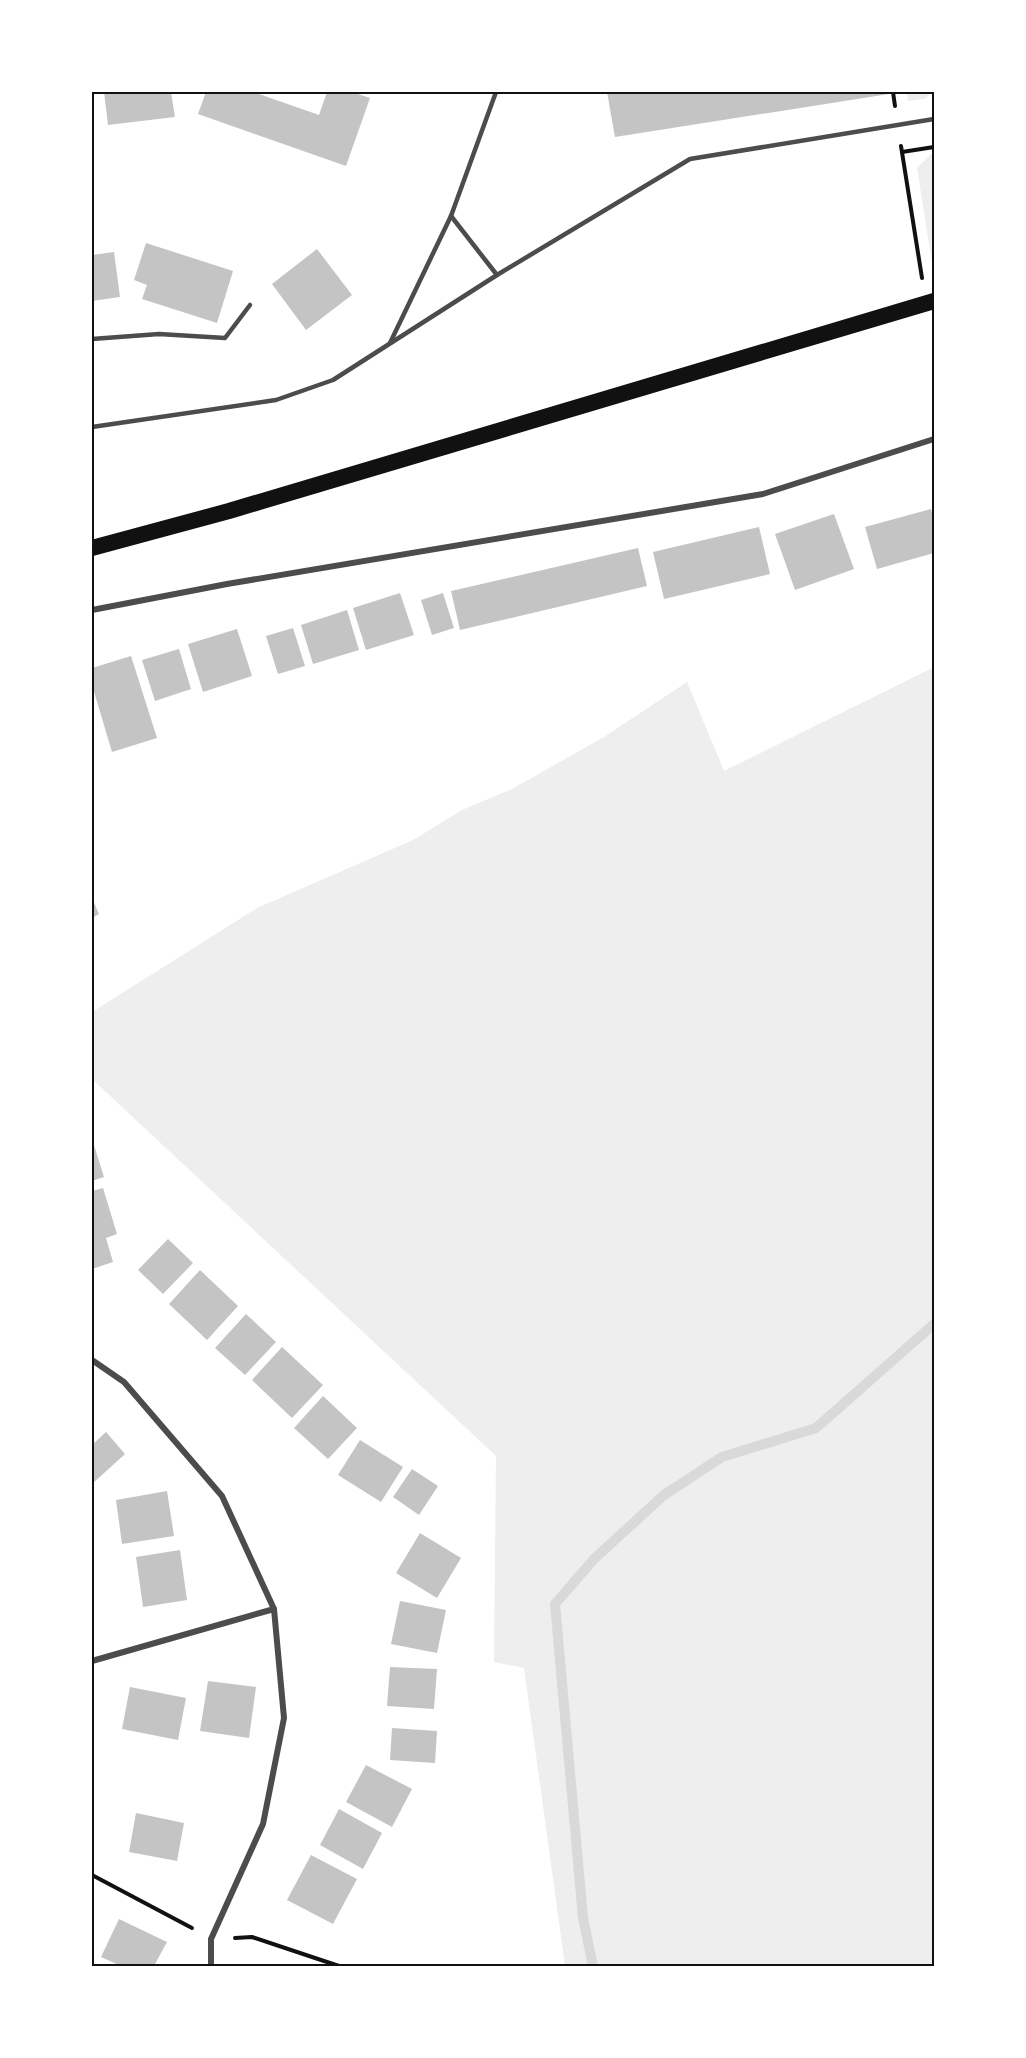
<svg xmlns="http://www.w3.org/2000/svg" width="1026" height="2058" font-family="'Titillium Web',sans-serif">
	<rect width="100%" height="100%" fill="#fff"/>
	<!-- green -->
	<g fill="#eee">
		<path d="M 907,92 L 929,92 L 930,94 L 925,99 L 908,101 Z"/>
		<path d="M 931,154 L 934,154 L 933,269 L 917,168 Z"/>
		<path d="M 934,667 L 934,1966 L 565,1966 L 524,1668 L 494,1662 L 496,1456 L 92,1079 L 92,1012 L 257,908 L 413,840 L 462,810 L 512,789 L 604,737 L 687,682 L 724,771 Z"/>
	</g>
	<g fill="none" stroke-linecap="round" stroke-linejoin="round">
		<!-- stream -->
		<path stroke="#d9d9d9" stroke-width="10" d="M 593,1966 L 583,1918 L 555,1604 L 594,1559 L 664,1495 L 722,1457 L 816,1428 L 934,1324"/>
	</g>
	<!-- building -->
	<g fill="#c4c4c4">
		<path d="M 104,92 L 171,92 L 175,117 L 108,125 Z"/>
		<path d="M 206,92 L 253,92 L 319,115 L 327,92 L 352,92 L 370,98 L 346,166 L 198,114 Z"/>
		<path d="M 607,92 L 888,92 L 889,94 L 615,137 Z"/>
		<path d="M 146,243 L 233,271 L 217,323 L 142,299 L 147,285 L 134,280 Z"/>
		<path d="M 317,249 L 352,295 L 306,330 L 272,284 Z"/>
		<path d="M 114,252 L 120,297 L 92,301 L 92,255 Z"/>
		<path d="M 931,509 L 934,521 L 934,553 L 877,569 L 865,527 Z"/>
		<path d="M 834,514 L 854,569 L 795,590 L 775,534 Z"/>
		<path d="M 759,527 L 770,574 L 664,599 L 653,552 Z"/>
		<path d="M 638,548 L 647,586 L 460,630 L 451,591 Z"/>
		<path d="M 400,593 L 414,635 L 366,650 L 353,608 Z"/>
		<path d="M 443,593 L 454,628 L 432,635 L 421,600 Z"/>
		<path d="M 347,610 L 359,650 L 313,664 L 301,625 Z"/>
		<path d="M 293,628 L 305,666 L 278,674 L 266,636 Z"/>
		<path d="M 237,629 L 252,676 L 203,692 L 188,644 Z"/>
		<path d="M 179,649 L 191,689 L 155,701 L 142,660 Z"/>
		<path d="M 131,656 L 157,738 L 112,752 L 92,685 L 92,668 Z"/>
		<path d="M 92,898 L 99,914 L 92,918 Z"/>
		<path d="M 92,1139 L 104,1177 L 92,1181 Z"/>
		<path d="M 103,1188 L 117,1234 L 106,1238 L 113,1262 L 92,1269 L 92,1191 Z"/>
		<path d="M 168,1239 L 193,1263 L 163,1294 L 138,1270 Z"/>
		<path d="M 200,1270 L 238,1306 L 207,1340 L 169,1304 Z"/>
		<path d="M 246,1314 L 276,1342 L 245,1375 L 215,1348 Z"/>
		<path d="M 282,1347 L 323,1385 L 292,1418 L 252,1380 Z"/>
		<path d="M 323,1396 L 357,1428 L 328,1459 L 294,1428 Z"/>
		<path d="M 106,1432 L 125,1454 L 92,1484 L 92,1445 Z"/>
		<path d="M 360,1440 L 403,1467 L 381,1502 L 338,1475 Z"/>
		<path d="M 412,1469 L 438,1486 L 419,1515 L 393,1497 Z"/>
		<path d="M 167,1491 L 174,1536 L 122,1544 L 116,1500 Z"/>
		<path d="M 420,1533 L 461,1558 L 437,1598 L 396,1573 Z"/>
		<path d="M 180,1550 L 187,1600 L 143,1607 L 136,1557 Z"/>
		<path d="M 400,1601 L 446,1610 L 437,1653 L 391,1644 Z"/>
		<path d="M 390,1667 L 437,1669 L 434,1709 L 387,1706 Z"/>
		<path d="M 208,1681 L 256,1687 L 249,1738 L 200,1731 Z"/>
		<path d="M 130,1687 L 186,1698 L 178,1740 L 122,1729 Z"/>
		<path d="M 392,1728 L 437,1731 L 435,1763 L 390,1760 Z"/>
		<path d="M 366,1765 L 412,1789 L 392,1827 L 346,1802 Z"/>
		<path d="M 339,1809 L 382,1833 L 363,1869 L 320,1845 Z"/>
		<path d="M 136,1813 L 184,1823 L 177,1861 L 129,1852 Z"/>
		<path d="M 311,1855 L 357,1879 L 333,1924 L 287,1900 Z"/>
		<path d="M 119,1919 L 167,1942 L 154,1966 L 121,1966 L 101,1957 Z"/>
	</g>
	<g fill="none" stroke-linecap="round" stroke-linejoin="round">
		<!-- path -->
		<g stroke="#111" stroke-width="4">
			<path d="M 893,92 L 895,106"/>
			<path d="M 901,146 L 922,278"/>
			<path d="M 902,152 L 934,147"/>
			<path d="M 92,1875 L 192,1928"/>
			<path d="M 235,1938 L 252,1937 L 339,1966"/>
		</g>
		<!-- service -->
		<g stroke="#4c4c4c" stroke-width="4.5">
			<path d="M 451,216 L 497,275"/>
			<path d="M 92,339 L 159,334 L 225,338 L 250,305"/>
			<path d="M 390,343 L 451,216 L 496,92"/>
			<path d="M 92,427 L 276,400 L 333,380 L 497,275 L 690,159 L 934,119"/>
		</g>
		<!-- minor -->
		<g stroke="#4c4c4c" stroke-width="6">
			<path d="M 92,610 L 227,584 L 763,494 L 934,439"/>
			<path d="M 92,1360 L 124,1382 L 222,1496 L 274,1609 L 284,1718 L 263,1824 L 211,1939 L 211,1966"/>
			<path d="M 92,1661 L 274,1609"/>
		</g>
		<!-- trunk -->
		<path stroke="#111" stroke-width="16" d="M 92,548 L 229,511 L 934,301"/>
	</g>
	<!-- border -->
	<rect width="1026" height="2058" fill="none" stroke="#ffffff" stroke-width="186"/>
	<rect x="93" y="93" width="840" height="1872" fill="none" stroke="#111" stroke-width="2"/>
</svg>
